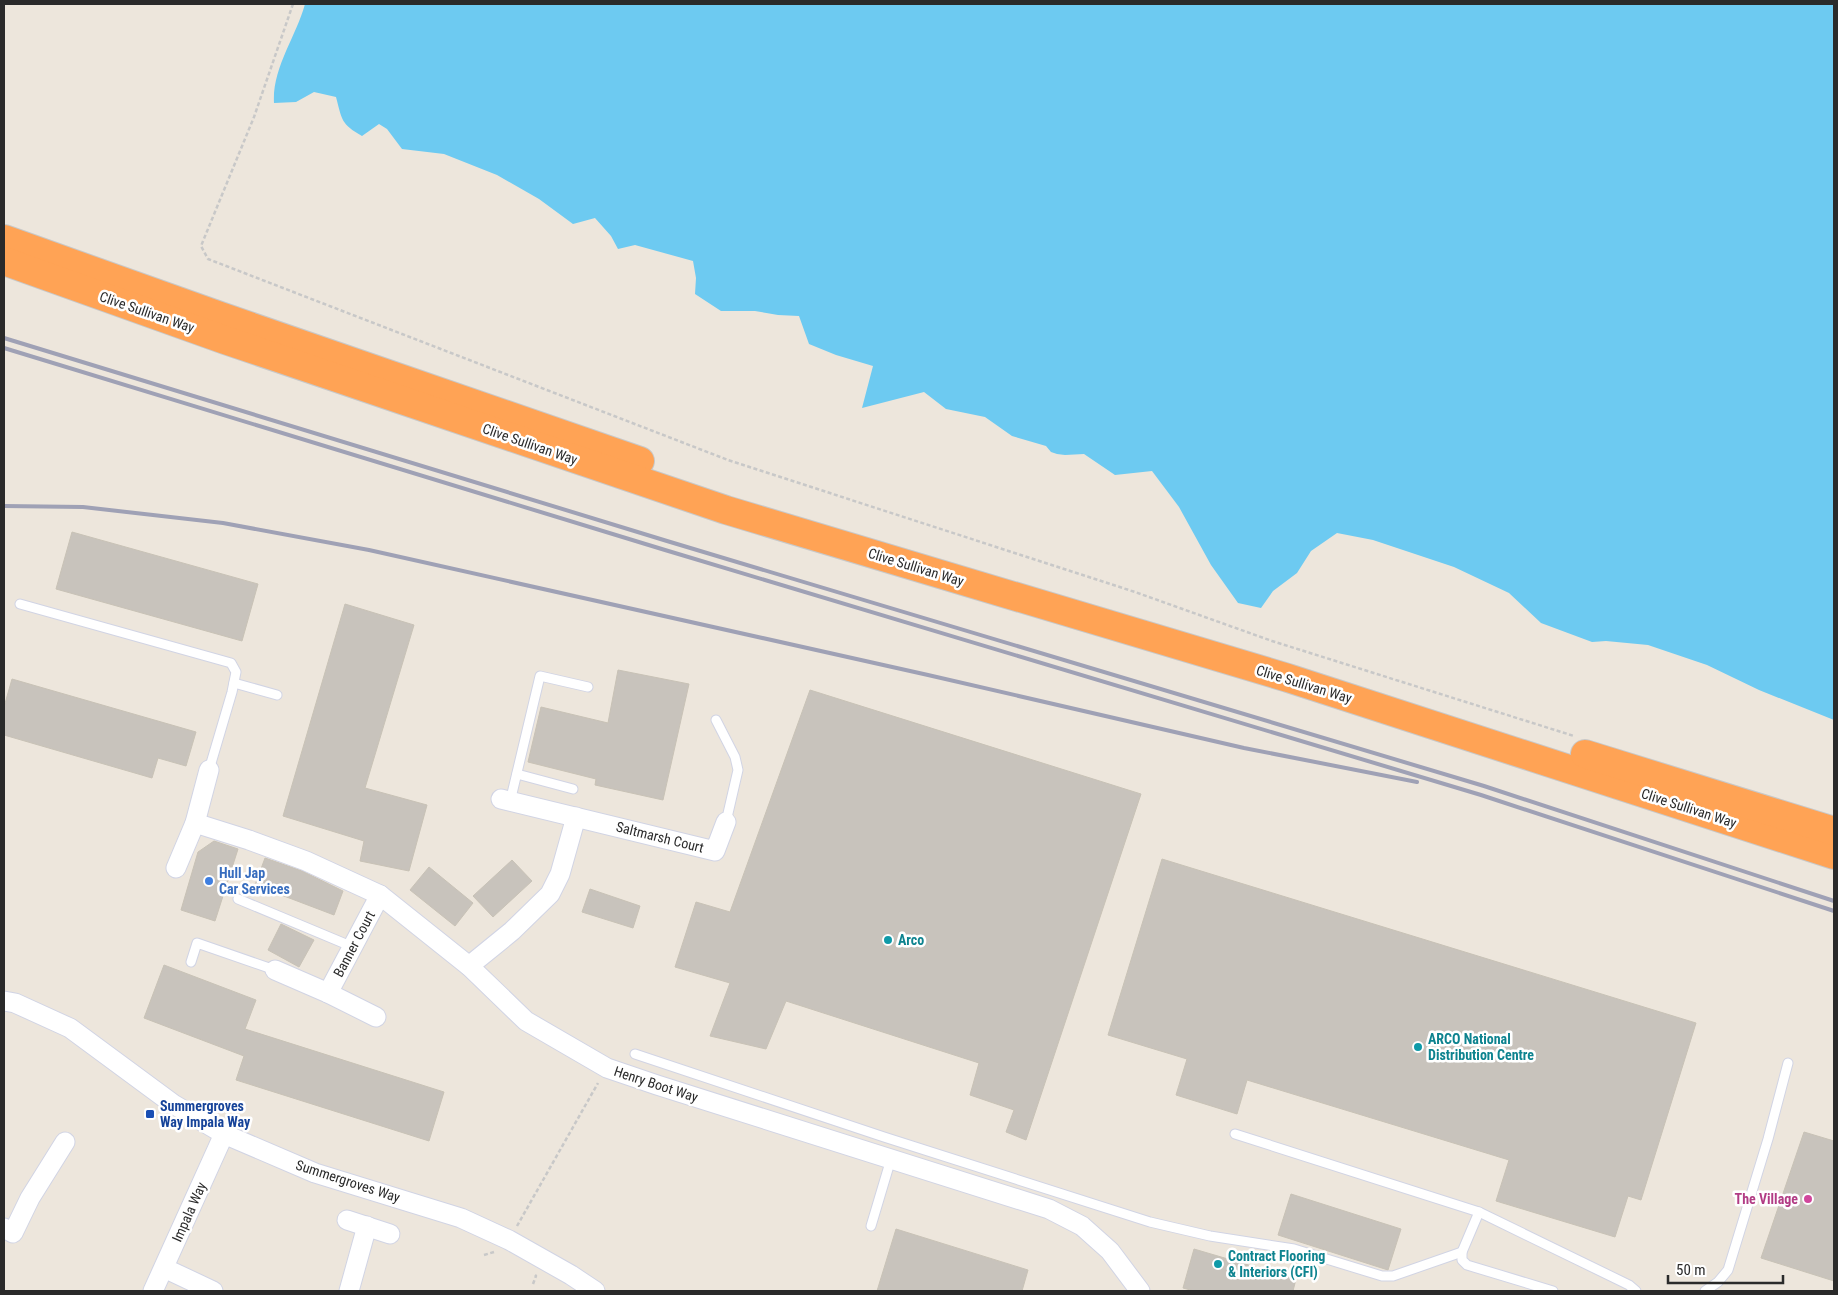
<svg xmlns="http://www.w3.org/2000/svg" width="1838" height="1295" font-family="'Roboto Condensed',sans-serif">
	<rect width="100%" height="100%" fill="#ede6dc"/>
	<!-- water -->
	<path fill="#6dcaf1" d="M 305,4 L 1834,4 L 1834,720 L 1759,690 L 1707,665 L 1648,645 L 1606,641 L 1592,642 L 1541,623 L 1509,593 L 1454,567 L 1373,540 L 1337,533 L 1311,551 L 1297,573 L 1273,591 L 1261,608 L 1238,603 L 1211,565 L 1179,507 L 1152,471 L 1115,475 L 1084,454 L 1065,455 L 1057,454 L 1051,452 L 1046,446 L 1012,436 L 985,417 L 946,409 L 924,392 L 862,408 L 873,366 L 836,355 L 809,344 L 799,316 L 778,315 L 755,311 L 721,311 L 695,294 L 696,278 L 693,261 L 635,245 L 618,249 L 611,236 L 595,218 L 573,224 L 539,199 L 497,175 L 444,154 L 402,149 L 387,129 L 379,124 L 362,136 C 341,124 342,120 336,97 L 314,92 L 296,102 L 274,103 C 272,68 296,37 305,4 Z"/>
	<!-- building -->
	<g fill="#c8c3bc" stroke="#c8c2b6">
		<path d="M 72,532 L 258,584 L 242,641 L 56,589 Z"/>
		<path d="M 345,604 L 414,625 L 365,788 L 427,805 L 409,871 L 360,861 L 364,841 L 283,816 Z"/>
		<path d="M 618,670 L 689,684 L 663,800 L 595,785 L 596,779 L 528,762 L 541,707 L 608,723 Z"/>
		<path d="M 12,679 L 196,732 L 186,766 L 158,758 L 152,778 L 4,735 L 4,707 Z"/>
		<path d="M 810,690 L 1141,794 L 1026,1140 L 1006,1132 L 1014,1110 L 970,1095 L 979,1063 L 786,1001 L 766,1049 L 710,1036 L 730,983 L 675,967 L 696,902 L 730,912 Z"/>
		<path d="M 214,841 L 238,849 L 215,921 L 181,910 L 198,852 Z"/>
		<path d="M 265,858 L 302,871 L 343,891 L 334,915 L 255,885 Z"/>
		<path d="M 1162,859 L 1696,1023 L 1641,1200 L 1628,1196 L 1615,1237 L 1496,1201 L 1509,1160 L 1247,1080 L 1237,1114 L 1176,1095 L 1187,1059 L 1108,1035 Z"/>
		<path d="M 512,860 L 532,881 L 493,917 L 473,896 Z"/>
		<path d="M 429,867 L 473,903 L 455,926 L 410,890 Z"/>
		<path d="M 590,889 L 640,906 L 633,928 L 582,912 Z"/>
		<path d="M 281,924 L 314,940 L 299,967 L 268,950 Z"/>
		<path d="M 164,965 L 256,1000 L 245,1029 L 444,1092 L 429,1141 L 236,1080 L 244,1056 L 144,1018 Z"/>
		<path d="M 1804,1132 L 1834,1141 L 1834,1281 L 1761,1258 Z"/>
		<path d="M 1291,1194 L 1401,1229 L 1388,1270 L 1278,1235 Z"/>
		<path d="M 896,1229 L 1028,1270 L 1022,1291 L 877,1291 Z"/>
		<path d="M 1194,1249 L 1296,1279 L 1293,1291 L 1194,1291 L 1183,1288 Z"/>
	</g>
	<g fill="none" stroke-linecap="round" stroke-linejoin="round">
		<defs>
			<g id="lane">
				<path d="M 20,604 L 231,663 L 236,672 L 232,692 L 209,770"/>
				<path d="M 234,683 L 277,695"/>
				<path d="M 716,720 L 735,757 L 738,770 L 726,822"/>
				<path d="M 517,774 L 573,789"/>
				<path d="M 510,802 L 540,676 L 588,687"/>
				<path d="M 238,899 L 353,947"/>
				<path d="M 191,962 L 197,943 L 275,970"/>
				<path d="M 635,1054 L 884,1137 L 1150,1222 L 1210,1236 L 1294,1249 L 1382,1276 L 1393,1276 L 1462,1252"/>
				<path d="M 1235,1134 L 1479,1212 L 1629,1285 L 1636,1291"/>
				<path d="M 1479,1212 L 1462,1252 L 1462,1260 L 1467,1265 L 1553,1291"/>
				<path d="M 871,1226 L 891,1159"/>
				<path d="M 1705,1291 L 1718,1282 L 1728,1270 L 1768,1139 L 1788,1063"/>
			</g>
			<g id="street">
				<path d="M 501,799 L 715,851 L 726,822"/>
				<path d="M 195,823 L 249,840 L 306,861 L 380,895 L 469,966 L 526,1021 L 607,1068 L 657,1085 L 1049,1209 L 1082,1226 L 1110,1251 L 1140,1291"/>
				<path d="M 176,868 L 195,823 L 209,770"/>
				<path d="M 469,966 L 512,931 L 550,894 L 560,874 L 576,817"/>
				<path d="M 275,970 L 328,993 L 376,1017"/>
				<path d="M 328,993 L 380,895"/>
				<path d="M 4,1001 L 15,1003 L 70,1028 L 173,1104 L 224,1134 L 315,1173 L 461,1218 L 509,1240 L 571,1275 L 595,1291"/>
				<path d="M 347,1220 L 390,1234"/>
				<path d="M 4,1228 L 13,1233 L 30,1198 L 65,1142"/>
				<path d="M 164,1268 L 213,1291"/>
				<path d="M 153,1291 L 224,1134"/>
				<path d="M 349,1291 L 367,1226"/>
			</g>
			<g id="highway">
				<path d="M 4,239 L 220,316 L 640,461"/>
				<path d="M 4,261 L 225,340 L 726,510 L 1288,678 L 1834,855"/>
				<path d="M 1585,754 L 1834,831"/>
			</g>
		</defs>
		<!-- lane casing -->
		<use href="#lane" stroke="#d1d4e4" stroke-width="11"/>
		<!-- street casing -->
		<use href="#street" stroke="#d1d4e4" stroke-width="21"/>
		<!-- highway casing -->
		<use href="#highway" stroke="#c8c8c8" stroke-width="30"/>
		<!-- path -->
		<g stroke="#c8c8c8" stroke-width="2.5" stroke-dasharray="4 2.5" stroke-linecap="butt">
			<path d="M 293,4 L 254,117 L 201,246 L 208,259 L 728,460 L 1135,592 L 1272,641 L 1574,736"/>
			<path d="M 517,1226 L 598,1083"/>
			<path d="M 484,1255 L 494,1252"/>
			<path d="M 533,1284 L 536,1276 L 535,1275"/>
		</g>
		<!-- lane -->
		<use href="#lane" stroke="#fff" stroke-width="9"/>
		<!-- street -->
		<use href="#street" stroke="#fff" stroke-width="19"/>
		<!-- highway -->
		<use href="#highway" stroke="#ffa355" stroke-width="28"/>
		<!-- rail -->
		<g stroke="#9fa1b5" stroke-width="4">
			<path d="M 4,338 L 667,541 L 1484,786 L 1834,901"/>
			<path d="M 4,348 L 665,550 L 1481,795 L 1834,911"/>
			<path d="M 4,506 L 83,507 L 223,523 L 369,550 L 928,675 L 1244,748 L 1417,782"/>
		</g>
	</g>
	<!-- markers -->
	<circle fill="#3f7fe0" stroke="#fff" stroke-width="2" cx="209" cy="881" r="5"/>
	<g fill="#0f9aa8" stroke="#fff" stroke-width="2">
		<circle cx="888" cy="940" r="5"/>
		<circle cx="1418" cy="1047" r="5"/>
		<circle cx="1218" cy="1264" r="5"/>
	</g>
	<rect fill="#1a4fb4" stroke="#fff" stroke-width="2" x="145" y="1109" width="10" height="10" rx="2.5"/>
	<circle fill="#d1479c" stroke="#fff" stroke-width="2" cx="1808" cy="1199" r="5"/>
	<g text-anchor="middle" stroke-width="5" stroke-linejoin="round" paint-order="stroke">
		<!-- street labels -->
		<g font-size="14" fill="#2a2a2a" stroke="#fff">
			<text transform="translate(147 312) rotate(19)" y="5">Clive Sullivan Way</text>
			<text transform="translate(530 444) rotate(19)" y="5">Clive Sullivan Way</text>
			<text transform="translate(916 567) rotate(17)" y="5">Clive Sullivan Way</text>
			<text transform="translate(1304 684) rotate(17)" y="5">Clive Sullivan Way</text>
			<text transform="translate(1689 808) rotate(18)" y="5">Clive Sullivan Way</text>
			<text transform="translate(660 837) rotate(14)" y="5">Saltmarsh Court</text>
			<text transform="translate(354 944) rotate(-62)" y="5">Banner Court</text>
			<text transform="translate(656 1084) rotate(18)" y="5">Henry Boot Way</text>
			<text transform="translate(348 1181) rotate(18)" y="5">Summergroves Way</text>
			<text transform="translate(189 1212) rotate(-66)" y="5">Impala Way</text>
		</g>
		<!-- shop labels -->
		<g font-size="14" font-weight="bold" fill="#366cbe" stroke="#fff" text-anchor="start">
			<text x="219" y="878">Hull Jap<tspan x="219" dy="16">Car Services</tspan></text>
		</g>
		<!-- culture labels -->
		<g font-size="14" font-weight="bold" fill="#0d838f" stroke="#fff" text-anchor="start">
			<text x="898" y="945">Arco</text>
			<text x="1428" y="1044">ARCO National<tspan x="1428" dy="16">Distribution Centre</tspan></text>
			<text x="1228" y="1261">Contract Flooring<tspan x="1228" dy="16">&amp; Interiors (CFI)</tspan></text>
		</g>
		<!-- transit labels -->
		<g font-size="14" font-weight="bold" fill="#164399" stroke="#fff" text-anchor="start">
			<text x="160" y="1111">Summergroves<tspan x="160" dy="16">Way Impala Way</tspan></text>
		</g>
		<!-- hotel labels -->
		<g font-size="14" font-weight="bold" fill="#b23c85" stroke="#fff" text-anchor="end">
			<text x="1798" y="1204">The Village</text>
		</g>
	</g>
	<!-- border -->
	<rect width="1838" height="1295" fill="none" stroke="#2a2a2a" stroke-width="10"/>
	<!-- scale -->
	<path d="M1668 1275v8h115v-8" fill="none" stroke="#2a2a2a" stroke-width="2.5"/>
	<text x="1676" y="1275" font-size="15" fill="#2a2a2a" stroke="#ffffff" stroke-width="4" paint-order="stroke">50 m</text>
</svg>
